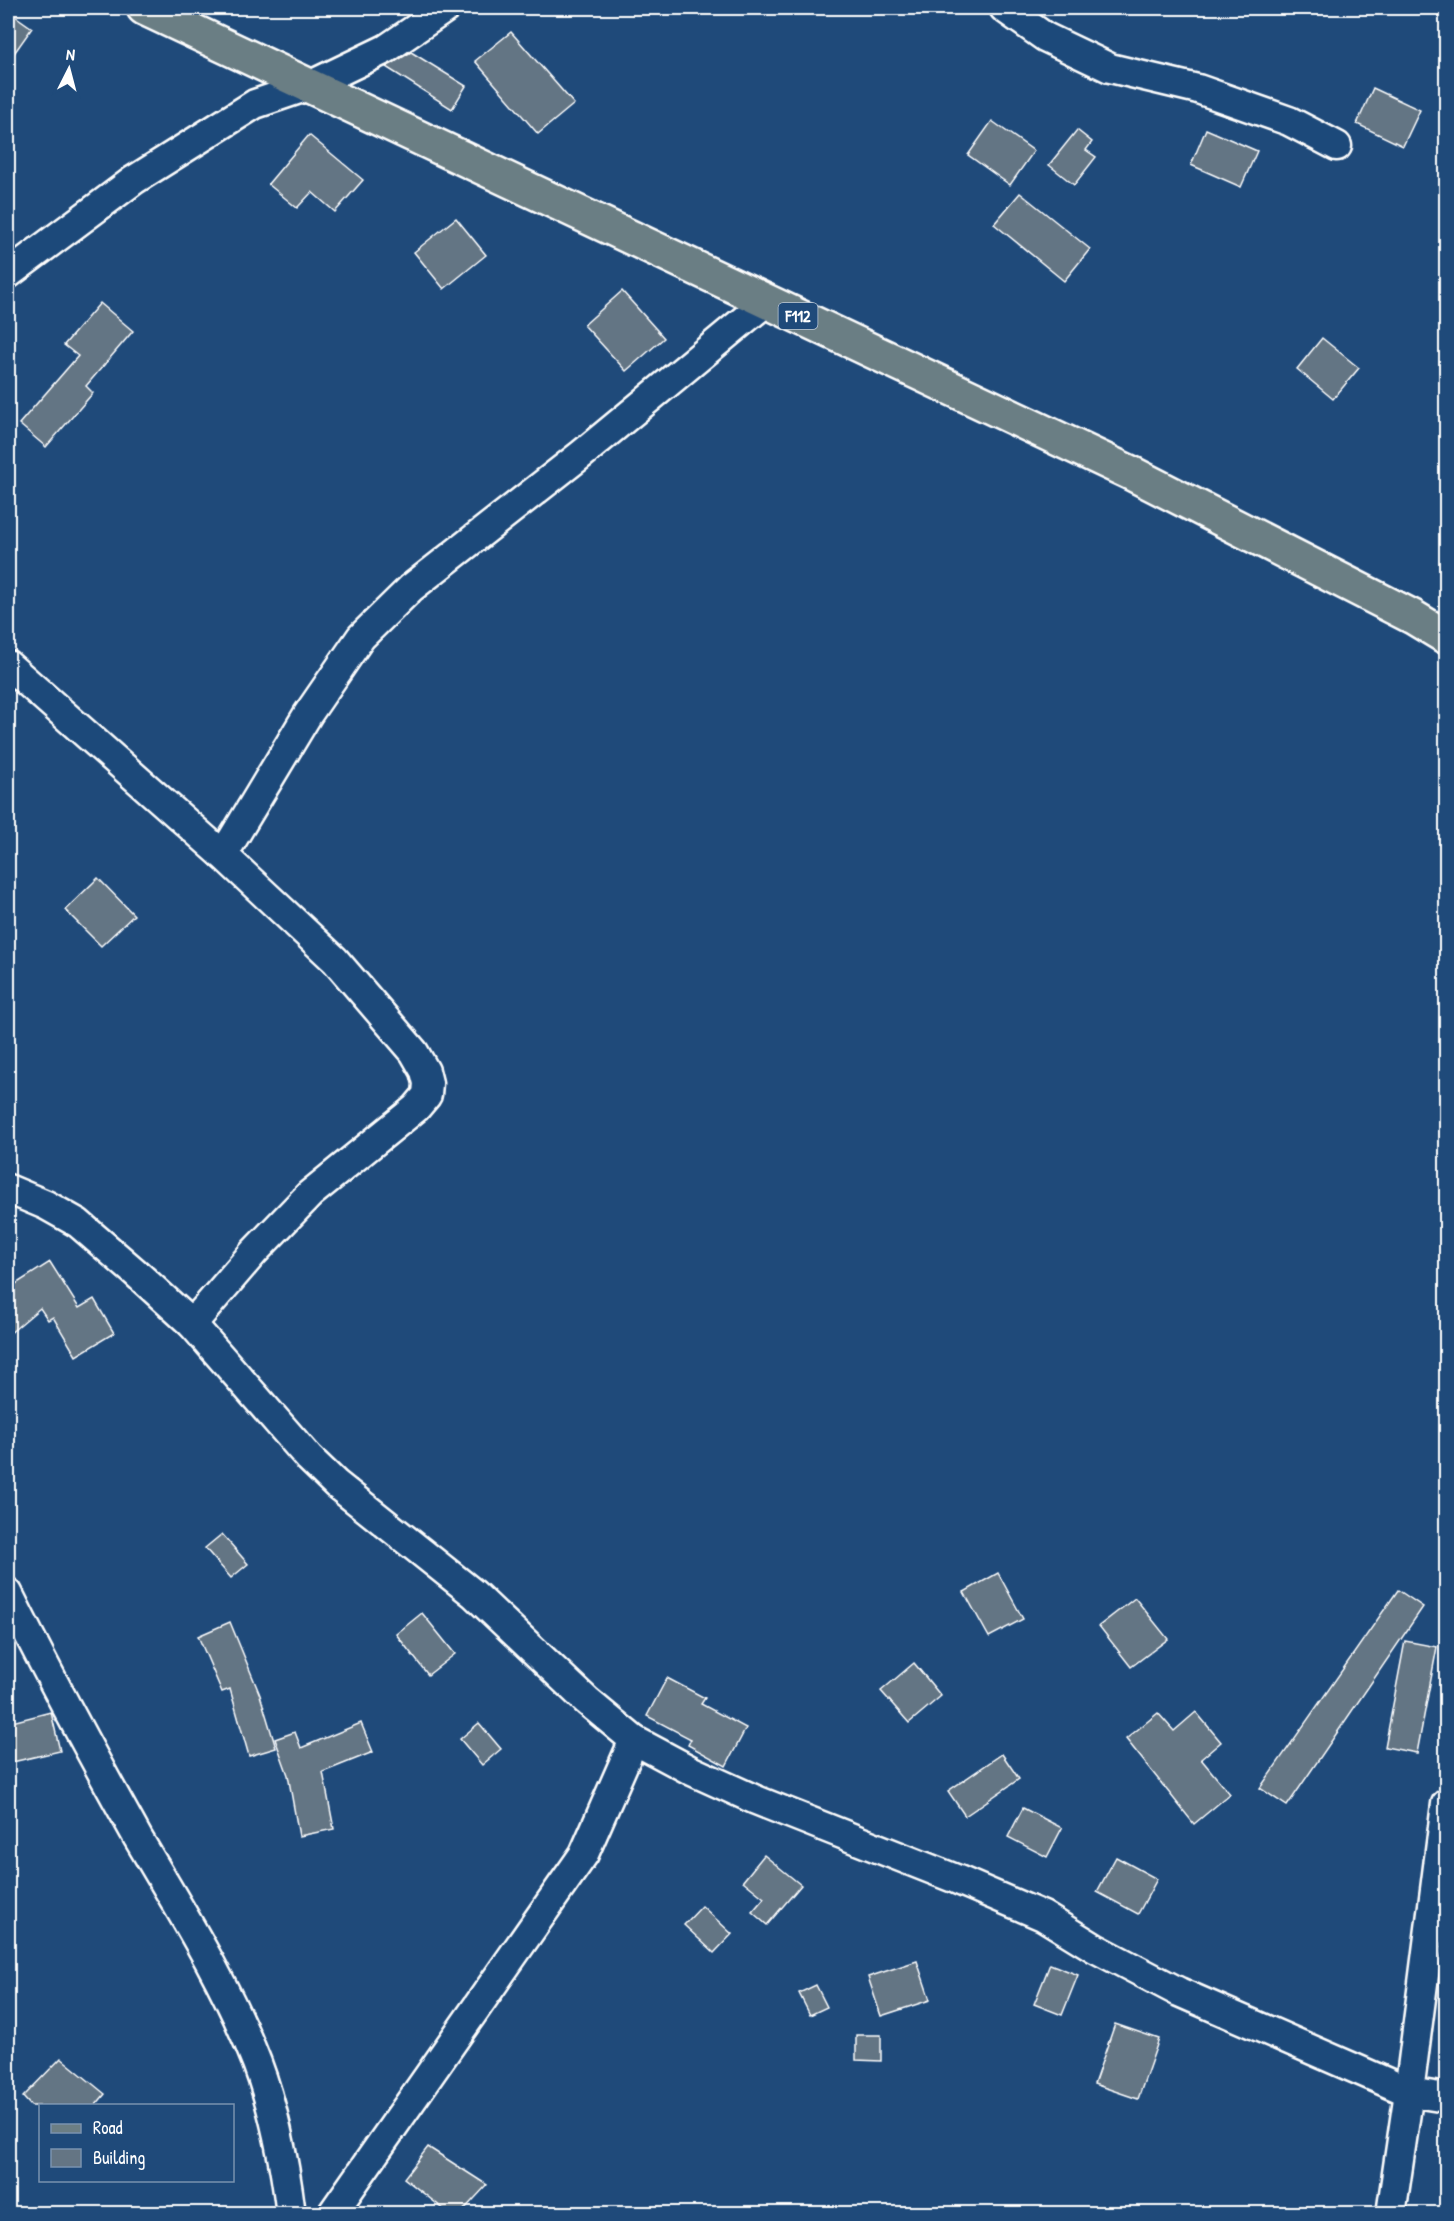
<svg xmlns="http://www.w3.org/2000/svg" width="1454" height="2221" font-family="'Patrick Hand',sans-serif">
	<rect width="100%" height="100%" fill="#1f4a7a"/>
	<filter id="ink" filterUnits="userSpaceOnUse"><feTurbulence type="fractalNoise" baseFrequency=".0167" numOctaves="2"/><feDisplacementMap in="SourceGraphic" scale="12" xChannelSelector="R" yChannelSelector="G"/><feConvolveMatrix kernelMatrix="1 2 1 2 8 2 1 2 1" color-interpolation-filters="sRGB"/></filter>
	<g filter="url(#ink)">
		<!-- building -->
		<g fill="#647584" stroke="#fff" stroke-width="1.5">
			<path d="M 8,11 L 32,28 L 8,62 Z"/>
			<path d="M 511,32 L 574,104 L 538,134 L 475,61 Z"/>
			<path d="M 411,52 L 466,86 L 452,109 L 386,67 Z"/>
			<path d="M 1373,88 L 1420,110 L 1403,146 L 1357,124 Z"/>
			<path d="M 992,121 L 1034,151 L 1010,185 L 968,155 Z"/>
			<path d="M 1206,129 L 1257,151 L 1241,187 L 1191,165 Z"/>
			<path d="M 1077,130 L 1092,142 L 1086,150 L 1096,157 L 1074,185 L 1049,165 Z"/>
			<path d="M 309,135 L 363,180 L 335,212 L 312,192 L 297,208 L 268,184 Z"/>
			<path d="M 1020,193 L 1090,249 L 1064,281 L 994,224 Z"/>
			<path d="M 456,218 L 486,255 L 444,289 L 414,252 Z"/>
			<path d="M 622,291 L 664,338 L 626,371 L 584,325 Z"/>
			<path d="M 100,303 L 133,331 L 86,386 L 93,393 L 46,447 L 19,424 L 78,356 L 64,345 Z"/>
			<path d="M 1322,338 L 1359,368 L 1333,399 L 1297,369 Z"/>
			<path d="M 98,878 L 134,915 L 101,946 L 65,910 Z"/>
			<path d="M 50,1262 L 79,1308 L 94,1299 L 114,1333 L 76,1356 L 53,1317 L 48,1320 L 40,1308 L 8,1335 L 8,1289 Z"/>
			<path d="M 222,1534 L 248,1564 L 231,1578 L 205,1548 Z"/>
			<path d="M 998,1573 L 1023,1619 L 989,1637 L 964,1592 Z"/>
			<path d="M 1398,1590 L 1423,1607 L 1287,1806 L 1260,1788 Z"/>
			<path d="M 1135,1598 L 1168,1639 L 1131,1667 L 1099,1626 Z"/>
			<path d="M 422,1613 L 455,1654 L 428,1675 L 396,1634 Z"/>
			<path d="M 230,1622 L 260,1695 L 276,1748 L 249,1756 L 230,1689 L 222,1692 L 198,1636 Z"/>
			<path d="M 1405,1641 L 1437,1647 L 1417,1753 L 1385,1747 Z"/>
			<path d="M 914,1663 L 941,1696 L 909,1723 L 881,1691 Z"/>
			<path d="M 667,1678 L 705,1698 L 701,1704 L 746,1728 L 726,1766 L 688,1745 L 691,1739 L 647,1716 Z"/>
			<path d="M 51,1712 L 60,1751 L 8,1763 L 8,1723 Z"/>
			<path d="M 1196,1712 L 1221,1742 L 1201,1759 L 1230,1794 L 1194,1824 L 1126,1739 L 1158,1713 L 1174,1731 Z"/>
			<path d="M 361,1723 L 373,1752 L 323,1772 L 334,1829 L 299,1836 L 288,1775 L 275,1739 L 295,1732 L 301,1748 Z"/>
			<path d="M 479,1723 L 501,1749 L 482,1765 L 460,1739 Z"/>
			<path d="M 1002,1754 L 1019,1779 L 965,1816 L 948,1791 Z"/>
			<path d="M 1023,1808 L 1062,1828 L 1047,1857 L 1008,1837 Z"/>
			<path d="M 764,1855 L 801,1885 L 767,1925 L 752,1912 L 764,1898 L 743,1881 Z"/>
			<path d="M 1116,1857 L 1157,1879 L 1138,1914 L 1097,1892 Z"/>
			<path d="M 702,1906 L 732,1934 L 714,1953 L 684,1925 Z"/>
			<path d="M 917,1961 L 930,2000 L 881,2016 L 868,1977 Z"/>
			<path d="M 1050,1964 L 1078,1975 L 1062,2015 L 1034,2004 Z"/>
			<path d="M 816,1985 L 827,2007 L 810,2015 L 799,1993 Z"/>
			<path d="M 1115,2024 L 1159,2039 L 1138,2099 L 1094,2084 Z"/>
			<path d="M 856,2035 L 881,2035 L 881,2061 L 856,2060 Z"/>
			<path d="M 61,2058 L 105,2094 L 95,2106 L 31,2106 L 23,2097 Z"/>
			<path d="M 428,2147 L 487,2185 L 460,2214 L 450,2214 L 404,2178 Z"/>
		</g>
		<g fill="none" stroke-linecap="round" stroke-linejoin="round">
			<defs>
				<g id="minor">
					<path d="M 1004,8 L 1045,37 L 1110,68 L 1198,89 L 1289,121 L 1337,146"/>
					<path d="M 8,274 L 134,180 L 255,104 L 311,85 L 386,49 L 446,8"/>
					<path d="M 8,665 L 223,855 L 335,960 L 414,1052 L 425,1071 L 428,1083 L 427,1095 L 416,1108 L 310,1194 L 254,1252 L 192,1324"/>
					<path d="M 223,855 L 308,714 L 361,637 L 411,588 L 582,454 L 767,301"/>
					<path d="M 8,1189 L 46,1205 L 78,1223 L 136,1273 L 192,1324 L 309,1458 L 336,1484 L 474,1594 L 587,1701 L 634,1740 L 692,1771 L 756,1800 L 956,1879 L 1043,1916 L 1095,1948 L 1179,1992 L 1409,2092 L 1446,2098"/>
					<path d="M 8,1593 C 49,1676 93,1757 138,1838 C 181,1911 226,1983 257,2063 C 274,2108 285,2166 291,2214"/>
					<path d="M 332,2214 L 584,1854 L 634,1740"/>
					<path d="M 1391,2214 L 1409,2092 L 1446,1804"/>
				</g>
				<path id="major" d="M 144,8 L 1131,473 L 1413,617 L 1446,637"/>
			</defs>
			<!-- minor casing -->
			<use href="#minor" stroke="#fff" stroke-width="33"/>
			<!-- major casing -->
			<use href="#major" stroke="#fff" stroke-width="38"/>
			<!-- minor -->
			<use href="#minor" stroke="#1f4a7a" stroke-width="28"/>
			<!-- major -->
			<use href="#major" stroke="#6b7e84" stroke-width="33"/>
		</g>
	</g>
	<g text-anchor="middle" stroke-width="6" stroke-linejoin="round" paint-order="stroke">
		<!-- shield labels -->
		<rect fill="#1f4a7a" stroke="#bcc9d7" stroke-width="1.5" x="778.5" y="303" width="39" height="26" rx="4.5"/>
		<g font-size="16" font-weight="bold" fill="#fff">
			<text x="798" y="322">F112</text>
		</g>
	</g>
	<!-- margin -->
	<rect width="1454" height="2221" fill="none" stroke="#1f4a7a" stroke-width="30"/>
	<rect x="15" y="15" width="1424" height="2191" fill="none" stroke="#fff" stroke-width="2" filter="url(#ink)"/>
	<!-- legend -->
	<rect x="39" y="2104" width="195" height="78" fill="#1f4a7a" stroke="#7992af" stroke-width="1.5"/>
	<rect x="51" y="2124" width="30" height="9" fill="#6b7e84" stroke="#7992af" stroke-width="1.5"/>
	<text x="93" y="2134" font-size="18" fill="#ffffff">Road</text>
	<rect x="51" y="2149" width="30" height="18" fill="#647584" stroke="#7992af" stroke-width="1.5"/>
	<text x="93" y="2164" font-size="18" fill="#ffffff">Building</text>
	<!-- north arrow -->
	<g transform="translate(69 69) rotate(6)" stroke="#1f4a7a" stroke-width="4.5" paint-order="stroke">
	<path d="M0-4.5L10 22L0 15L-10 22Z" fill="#ffffff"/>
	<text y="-9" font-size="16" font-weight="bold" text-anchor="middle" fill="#ffffff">N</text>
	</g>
</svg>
